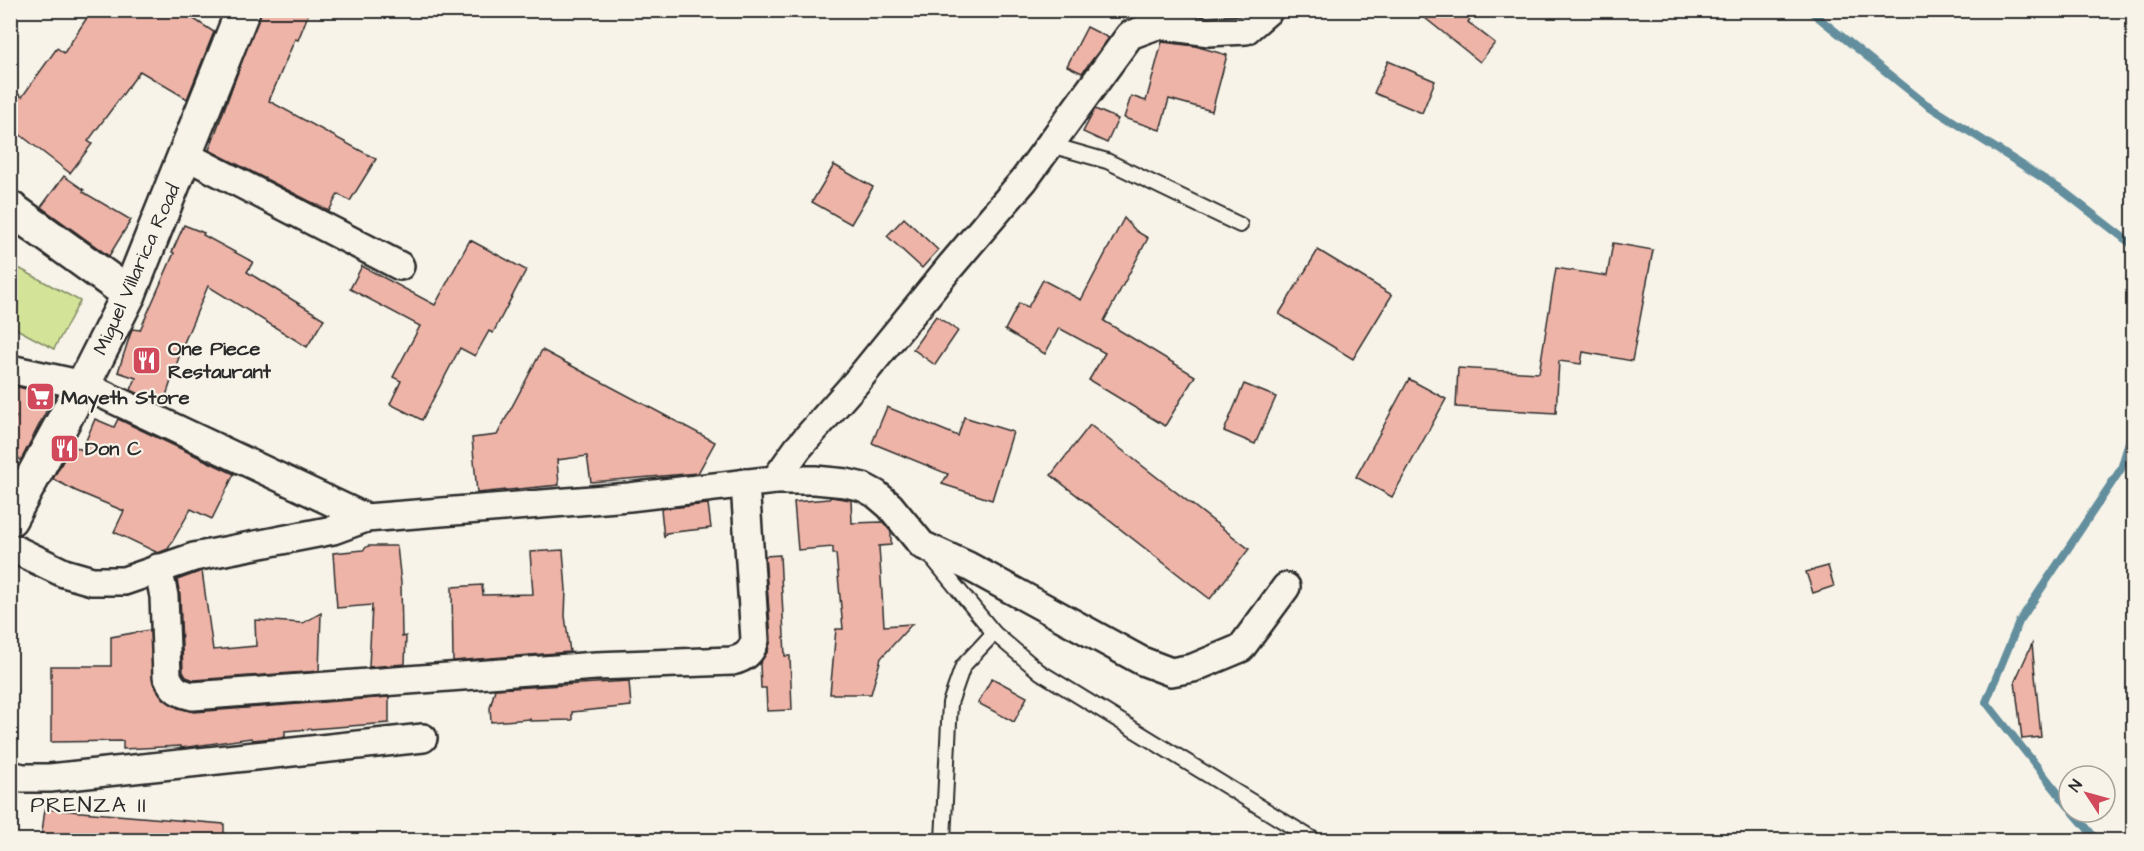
<svg xmlns="http://www.w3.org/2000/svg" width="2144" height="851" font-family="'Architects Daughter',sans-serif">
	<rect width="100%" height="100%" fill="#f7f3e8"/>
	<filter id="ink" filterUnits="userSpaceOnUse"><feTurbulence type="fractalNoise" baseFrequency=".0167" numOctaves="2"/><feDisplacementMap in="SourceGraphic" scale="12" xChannelSelector="R" yChannelSelector="G"/><feConvolveMatrix kernelMatrix="1 2 1 2 8 2 1 2 1" color-interpolation-filters="sRGB"/></filter>
	<g filter="url(#ink)">
		<!-- green -->
		<path fill="#d3e498" stroke="#7f8862" stroke-width="1.5" d="M 11,264 L 80,301 L 54,349 L 11,326 Z"/>
		<g fill="none" stroke-linecap="round" stroke-linejoin="round">
			<!-- stream -->
			<g stroke="#638e9d" stroke-width="8">
				<path d="M 1809,10 L 1926,104 L 2063,191 L 2134,246"/>
				<path d="M 2069,807 L 1986,702 L 2019,622 L 2121,469 L 2134,425"/>
				<path d="M 2073,812 L 2097,840"/>
			</g>
		</g>
		<!-- building -->
		<g fill="#eeb4a8" stroke="#2b2b2b" stroke-width="1.5">
			<path d="M 92,10 L 180,10 L 214,32 L 187,99 L 140,71 L 88,141 L 92,144 L 70,173 L 10,127 L 10,87 L 22,97 L 57,48 L 64,53 Z"/>
			<path d="M 261,10 L 310,10 L 298,40 L 295,39 L 269,101 L 376,159 L 350,201 L 338,194 L 329,211 L 209,150 Z"/>
			<path d="M 1415,10 L 1477,10 L 1468,22 L 1495,43 L 1480,62 Z"/>
			<path d="M 1087,27 L 1109,38 L 1082,73 L 1067,66 Z"/>
			<path d="M 1162,42 L 1195,46 L 1227,55 L 1212,111 L 1169,99 L 1160,130 L 1124,118 L 1131,96 L 1146,101 Z"/>
			<path d="M 1388,61 L 1435,81 L 1422,113 L 1374,93 Z"/>
			<path d="M 1095,109 L 1118,119 L 1107,143 L 1083,132 Z"/>
			<path d="M 834,165 L 873,187 L 851,224 L 812,202 Z"/>
			<path d="M 64,176 L 84,190 L 83,192 L 131,220 L 109,256 L 41,207 Z"/>
			<path d="M 904,218 L 938,250 L 922,268 L 887,236 Z"/>
			<path d="M 1124,218 L 1136,231 L 1148,238 L 1104,321 L 1195,376 L 1165,426 L 1089,380 L 1105,353 L 1059,328 L 1045,354 L 1005,330 L 1019,303 L 1028,307 L 1043,280 L 1081,300 Z"/>
			<path d="M 184,225 L 204,233 L 203,235 L 253,262 L 247,272 L 324,319 L 307,347 L 208,286 L 183,345 L 163,405 L 131,390 L 136,378 L 118,372 L 132,329 L 140,330 L 174,253 L 172,252 Z"/>
			<path d="M 470,240 L 526,270 L 493,333 L 489,331 L 475,356 L 460,348 L 422,420 L 390,404 L 401,381 L 393,377 L 420,326 L 350,289 L 362,266 L 435,305 Z"/>
			<path d="M 1613,243 L 1653,250 L 1632,361 L 1583,352 L 1581,364 L 1559,361 L 1556,413 L 1456,407 L 1458,368 L 1539,373 L 1556,268 L 1607,276 Z"/>
			<path d="M 1318,250 L 1392,295 L 1353,359 L 1279,314 Z"/>
			<path d="M 936,316 L 958,331 L 935,365 L 913,349 Z"/>
			<path d="M 542,350 L 715,442 L 698,473 L 591,482 L 587,456 L 557,460 L 559,485 L 477,493 L 472,438 L 497,435 Z"/>
			<path d="M 1409,379 L 1446,399 L 1392,497 L 1356,477 Z"/>
			<path d="M 1244,384 L 1276,397 L 1255,444 L 1224,431 Z"/>
			<path d="M 10,385 L 54,396 L 21,460 L 10,452 L 10,430 L 16,417 L 10,415 Z"/>
			<path d="M 887,407 L 958,436 L 964,417 L 1013,432 L 992,500 L 942,484 L 948,474 L 872,443 Z"/>
			<path d="M 95,419 L 114,427 L 118,419 L 234,474 L 212,519 L 191,509 L 168,549 L 158,553 L 114,532 L 124,511 L 76,491 L 53,479 L 72,445 L 82,450 Z"/>
			<path d="M 1090,425 L 1249,549 L 1210,599 L 1051,475 Z"/>
			<path d="M 831,497 L 851,500 L 852,523 L 883,522 L 891,532 L 891,545 L 879,546 L 884,626 L 912,624 L 881,658 L 871,694 L 830,694 L 836,629 L 843,629 L 836,554 L 833,554 L 833,547 L 798,550 L 794,502 L 829,499 Z"/>
			<path d="M 708,504 L 711,528 L 666,533 L 664,538 L 661,509 Z"/>
			<path d="M 368,546 L 397,546 L 401,583 L 402,637 L 406,636 L 405,664 L 369,667 L 372,605 L 337,608 L 333,553 L 363,550 Z"/>
			<path d="M 563,550 L 566,590 L 565,616 L 570,652 L 453,661 L 452,587 L 482,585 L 483,595 L 533,594 L 530,552 Z"/>
			<path d="M 780,555 L 785,656 L 790,656 L 792,710 L 767,711 L 766,688 L 761,688 L 760,663 L 768,651 L 771,639 L 765,556 Z"/>
			<path d="M 1828,566 L 1834,586 L 1813,593 L 1806,572 Z"/>
			<path d="M 202,571 L 213,650 L 256,646 L 255,620 L 303,623 L 321,613 L 319,671 L 194,680 L 186,677 L 183,672 L 180,595 L 177,580 Z"/>
			<path d="M 150,630 L 153,683 L 164,699 L 178,708 L 194,712 L 389,697 L 389,723 L 285,731 L 285,737 L 252,740 L 251,738 L 181,748 L 181,746 L 123,749 L 123,741 L 51,742 L 51,666 L 111,666 L 111,637 Z"/>
			<path d="M 2032,644 L 2041,737 L 2022,739 L 2015,681 Z"/>
			<path d="M 992,678 L 1027,697 L 1014,722 L 978,703 Z"/>
			<path d="M 629,681 L 631,706 L 572,712 L 572,720 L 530,721 L 530,719 L 491,722 L 490,708 L 495,689 Z"/>
			<path d="M 45,809 L 224,824 L 224,840 L 41,840 Z"/>
		</g>
		<g fill="none" stroke-linecap="round" stroke-linejoin="round">
			<defs>
				<g id="lane">
					<path d="M 1051,145 L 1107,161 L 1240,225"/>
					<path d="M 929,554 L 994,633 L 1040,672 L 1314,840"/>
					<path d="M 943,840 L 950,703 L 963,666 L 994,633"/>
				</g>
				<g id="street">
					<path d="M 185,155 L 400,266"/>
					<path d="M 10,369 L 83,385 L 366,518"/>
					<path d="M 775,480 L 798,448 L 858,380 L 949,268 L 1024,180 L 1130,35 L 1157,25 L 1208,32 L 1246,30 L 1269,10"/>
					<path d="M 10,547 L 64,573 L 92,581 L 124,581 L 194,557 L 333,530 L 366,518 L 629,497 L 775,480 L 815,480 L 846,483 L 863,487 L 876,494 L 890,506 L 922,545 L 968,566 L 1142,661 L 1171,672 L 1193,668 L 1241,648 L 1286,587"/>
					<path d="M 158,568 L 164,596 L 167,676 C 173,690 179,693 193,696 L 596,666 L 732,661 C 745,658 751,653 755,640 L 745,483"/>
					<path d="M 10,775 L 23,778 L 50,778 L 423,738"/>
				</g>
				<g id="secondary">
					<path d="M 10,208 L 129,294"/>
					<path d="M 10,519 L 83,385 L 129,294 L 243,10"/>
				</g>
			</defs>
			<!-- lane casing -->
			<use href="#lane" stroke="#2b2b2b" stroke-width="18"/>
			<!-- street casing -->
			<use href="#street" stroke="#2b2b2b" stroke-width="32"/>
			<!-- secondary casing -->
			<use href="#secondary" stroke="#2b2b2b" stroke-width="38"/>
			<!-- lane -->
			<use href="#lane" stroke="#f7f3e8" stroke-width="14"/>
			<!-- street -->
			<use href="#street" stroke="#f7f3e8" stroke-width="27"/>
			<!-- secondary -->
			<use href="#secondary" stroke="#f7f3e8" stroke-width="33"/>
		</g>
	</g>
	<!-- icons -->
	<defs>
		<symbol id="restaurant-square" viewBox="-11 -11 22 22"><rect x="-9" y="-9" width="18" height="18" rx="4" fill="#d1495b" stroke="#f7f3e8"/><path d="M-5-6h1v4h1v-4h1v4h1v-4h1v5L-1.5 .5V6h-2V.5L-5-1ZM5-6V6H3V1.5H1.5Q1.5-4 5-6Z" fill="#fff"/></symbol>
		<symbol id="supermarket-square" viewBox="-11 -11 22 22"><rect x="-9" y="-9" width="18" height="18" rx="4" fill="#d1495b" stroke="#f7f3e8"/><path d="M-6-5.5h2.5l.6 2H6L4.5 2H-2.5L-4.4-4H-6ZM-1.5 3.2a1.3 1.3 0 1 0 .1 0ZM3 3.2a1.3 1.3 0 1 0 .1 0Z" fill="#fff"/></symbol>
	</defs>
	<g fill-rule="evenodd">
		<use href="#restaurant-square" x="130" y="344" width="33" height="33"/>
		<use href="#supermarket-square" x="24" y="380" width="33" height="33"/>
		<use href="#restaurant-square" x="48" y="432" width="33" height="33"/>
	</g>
	<g text-anchor="middle" stroke-width="4.5" stroke-linejoin="round" paint-order="stroke">
		<!-- street labels -->
		<g font-size="20" fill="#2b2b2b" stroke="#f7f3e8">
			<text transform="translate(136 269) rotate(-66)" y="7">Miguel Villarica Road</text>
		</g>
		<!-- poi labels -->
		<g font-size="20" font-weight="bold" fill="#2b2b2b" stroke="#f7f3e8" text-anchor="start">
			<text x="168" y="355">One Piece<tspan x="168" dy="23">Restaurant</tspan></text>
			<text x="61" y="404">Mayeth Store</text>
			<text x="85" y="455">Don C</text>
		</g>
		<!-- quarter labels -->
		<g font-size="22" letter-spacing="1.5" fill="#2b2b2b" stroke="#f7f3e8">
			<text x="89" y="812">PRENZA II</text>
		</g>
	</g>
	<!-- margin -->
	<rect width="2144" height="851" fill="none" stroke="#f7f3e8" stroke-width="36"/>
	<rect x="18" y="18" width="2108" height="815" fill="none" stroke="#2b2b2b" stroke-width="2" filter="url(#ink)"/>
	<!-- north arrow -->
	<g transform="translate(2087 794) rotate(306)"><circle r="28" fill="#f7f3e8" stroke="#a5a39c" stroke-width="1.5"/>
	<path d="M0-4.5L10 22L0 15L-10 22Z" fill="#d1495b"/>
	<text y="-9" font-size="16" font-weight="bold" text-anchor="middle" fill="#2b2b2b">N</text>
	</g>
</svg>
